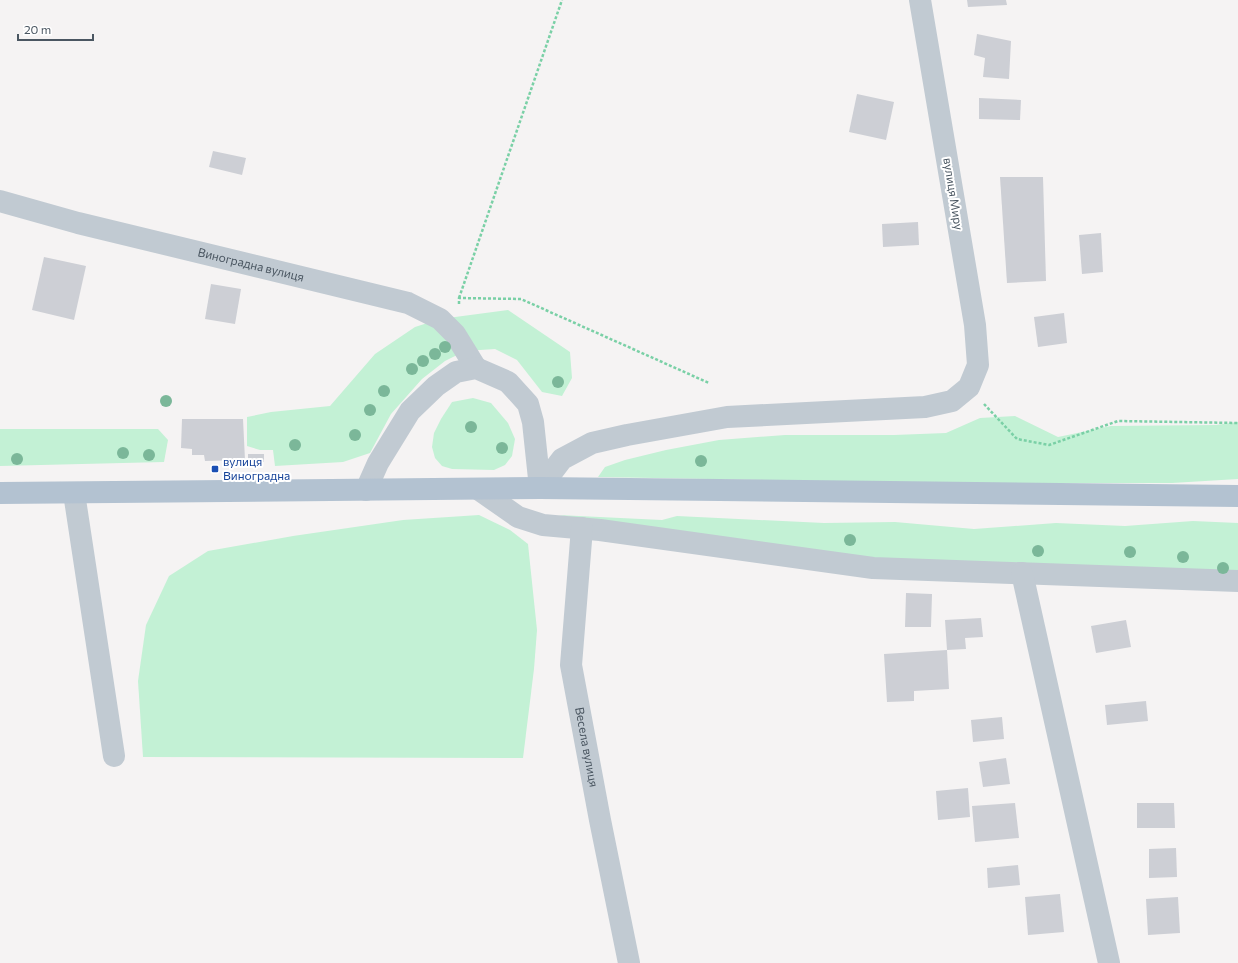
<svg xmlns="http://www.w3.org/2000/svg" width="1238" height="963" font-family="Commissioner,sans-serif">
	<rect width="100%" height="100%" fill="#f5f3f3"/>
	<!-- green -->
	<g fill="#c3f1d5">
		<path d="M 508,310 L 570,352 L 572,378 L 562,396 L 542,392 L 517,360 L 495,349 L 465,351 L 445,361 L 422,379 L 391,414 L 370,453 L 343,462 L 275,466 L 273,450 L 260,450 L 247,446 L 247,417 L 271,412 L 330,406 L 375,354 L 415,327 L 440,319 Z"/>
		<path d="M 473,398 L 491,403 L 508,423 L 515,439 L 512,456 L 505,465 L 494,470 L 452,469 L 442,466 L 435,458 L 432,447 L 434,433 L 441,419 L 452,402 Z"/>
		<path d="M 1015,416 L 1058,437 L 1111,426 L 1216,425 L 1238,422 L 1238,479 L 1172,483 L 934,483 L 598,477 L 605,467 L 625,460 L 666,450 L 719,440 L 785,435 L 894,435 L 946,433 L 980,418 Z"/>
		<path d="M 0,429 L 158,429 L 168,440 L 164,462 L 0,466 Z"/>
		<path d="M 479,515 L 510,530 L 528,544 L 537,630 L 534,669 L 523,758 L 143,757 L 138,681 L 146,625 L 169,576 L 208,551 L 293,536 L 403,520 Z"/>
		<path d="M 558,515 L 662,520 L 677,516 L 824,523 L 895,522 L 974,529 L 1056,523 L 1125,526 L 1193,521 L 1238,523 L 1238,581 L 873,568 Z"/>
	</g>
	<!-- building -->
	<g fill="#cdcfd5">
		<path d="M 967,0 L 1006,0 L 1007,5 L 968,7 Z"/>
		<path d="M 977,34 L 1011,41 L 1009,79 L 983,77 L 985,58 L 974,55 Z"/>
		<path d="M 857,94 L 894,102 L 886,140 L 849,132 Z"/>
		<path d="M 979,98 L 1021,100 L 1020,120 L 979,119 Z"/>
		<path d="M 213,151 L 246,158 L 242,175 L 209,167 Z"/>
		<path d="M 1000,177 L 1043,177 L 1046,281 L 1007,283 Z"/>
		<path d="M 918,222 L 919,245 L 883,247 L 882,224 Z"/>
		<path d="M 1101,233 L 1103,272 L 1082,274 L 1079,235 Z"/>
		<path d="M 44,257 L 86,266 L 74,320 L 32,310 Z"/>
		<path d="M 211,284 L 241,289 L 235,324 L 205,319 Z"/>
		<path d="M 1064,313 L 1067,343 L 1038,347 L 1034,317 Z"/>
		<path d="M 182,419 L 243,419 L 245,460 L 205,461 L 204,455 L 192,455 L 192,449 L 181,448 Z"/>
		<rect x="248" y="454" width="16" height="8"/>
		<path d="M 906,593 L 932,594 L 931,627 L 905,627 Z"/>
		<path d="M 981,618 L 983,637 L 965,638 L 966,649 L 947,650 L 945,620 Z"/>
		<path d="M 1126,620 L 1131,647 L 1096,653 L 1091,626 Z"/>
		<path d="M 947,650 L 949,689 L 914,691 L 914,701 L 887,702 L 884,654 Z"/>
		<path d="M 1146,701 L 1148,721 L 1107,725 L 1105,705 Z"/>
		<path d="M 1002,717 L 1004,739 L 973,742 L 971,720 Z"/>
		<path d="M 1006,758 L 1010,784 L 983,787 L 979,762 Z"/>
		<path d="M 968,788 L 970,817 L 938,820 L 936,791 Z"/>
		<path d="M 1015,803 L 1019,838 L 975,842 L 972,806 Z"/>
		<path d="M 1137,803 L 1174,803 L 1175,828 L 1137,828 Z"/>
		<path d="M 1176,848 L 1177,877 L 1149,878 L 1149,849 Z"/>
		<path d="M 1018,865 L 1020,885 L 988,888 L 987,868 Z"/>
		<path d="M 1060,894 L 1064,932 L 1028,935 L 1025,897 Z"/>
		<path d="M 1178,897 L 1180,933 L 1148,935 L 1146,899 Z"/>
	</g>
	<g fill="none" stroke-linecap="round" stroke-linejoin="round">
		<!-- path -->
		<g stroke="#7ad0a6" stroke-width="2.5" stroke-dasharray="3 2" stroke-linecap="butt">
			<path d="M 459,298 L 562,0"/>
			<path d="M 459,304 L 459,298 L 521,299 L 709,383"/>
			<path d="M 984,404 L 1017,439 L 1049,445 L 1118,421 L 1238,423"/>
		</g>
		<!-- minor -->
		<g stroke="#c1cad2" stroke-width="22">
			<path id="s1" d="M 0,201 L 78,223 L 408,303 L 440,319 L 455,334 L 476,368"/>
			<path d="M 540,488 L 562,459 L 592,443 L 627,435 L 727,417 L 925,407 L 952,401 L 969,387 L 978,365 L 975,325 L 920,0"/>
			<path d="M 478,489 L 518,517 L 543,525 L 600,530 L 873,568 L 1238,581"/>
			<path d="M 366,490 L 378,463 L 410,411 L 436,386 L 456,372 L 476,368 L 508,382 L 528,404 L 533,422 L 540,488"/>
			<path d="M 74,493 L 114,756"/>
			<path id="s2" d="M 582,528 L 571,665 L 600,820 L 629,963"/>
			<path d="M 1022,573 L 1109,963"/>
		</g>
		<!-- major -->
		<path stroke="#b3c2d1" stroke-width="22" d="M 0,493 L 540,488 L 1238,496"/>
	</g>
	<!-- trees -->
	<g fill="#7bb799">
		<circle cx="445" cy="347" r="6"/>
		<circle cx="435" cy="354" r="6"/>
		<circle cx="423" cy="361" r="6"/>
		<circle cx="412" cy="369" r="6"/>
		<circle cx="558" cy="382" r="6"/>
		<circle cx="384" cy="391" r="6"/>
		<circle cx="166" cy="401" r="6"/>
		<circle cx="370" cy="410" r="6"/>
		<circle cx="471" cy="427" r="6"/>
		<circle cx="355" cy="435" r="6"/>
		<circle cx="295" cy="445" r="6"/>
		<circle cx="502" cy="448" r="6"/>
		<circle cx="123" cy="453" r="6"/>
		<circle cx="149" cy="455" r="6"/>
		<circle cx="17" cy="459" r="6"/>
		<circle cx="701" cy="461" r="6"/>
		<circle cx="850" cy="540" r="6"/>
		<circle cx="1038" cy="551" r="6"/>
		<circle cx="1130" cy="552" r="6"/>
		<circle cx="1183" cy="557" r="6"/>
		<circle cx="1223" cy="568" r="6"/>
	</g>
	<!-- markers -->
	<rect fill="#1a4fb4" stroke="#fff" stroke-width="1.5" x="211" y="465" width="8" height="8" rx="2"/>
	<g text-anchor="middle" stroke-width="4" stroke-linejoin="round" paint-order="stroke">
		<!-- street labels -->
		<g font-size="12" fill="#4a5661" stroke="#fff">
			<text transform="translate(953 194) rotate(81)" y="4">вулиця Миру</text>
			<text dy="4" stroke="none"><textPath href="#s1" startOffset="259">Виноградна вулиця</textPath></text>
			<text dy="4" stroke="none"><textPath href="#s2" startOffset="221">Весела вулиця</textPath></text>
		</g>
		<!-- transit labels -->
		<g font-size="12" fill="#164399" stroke="#fff" text-anchor="start">
			<text x="223" y="466">вулиця<tspan x="223" dy="14">Виноградна</tspan></text>
		</g>
	</g>
	<!-- scale -->
	<path d="M18 34v6h75v-6" fill="none" stroke="#4a5661" stroke-width="2"/>
	<text x="24" y="34" font-size="12" fill="#4a5661" stroke="#ffffff" stroke-width="3" paint-order="stroke">20 m</text>
</svg>
